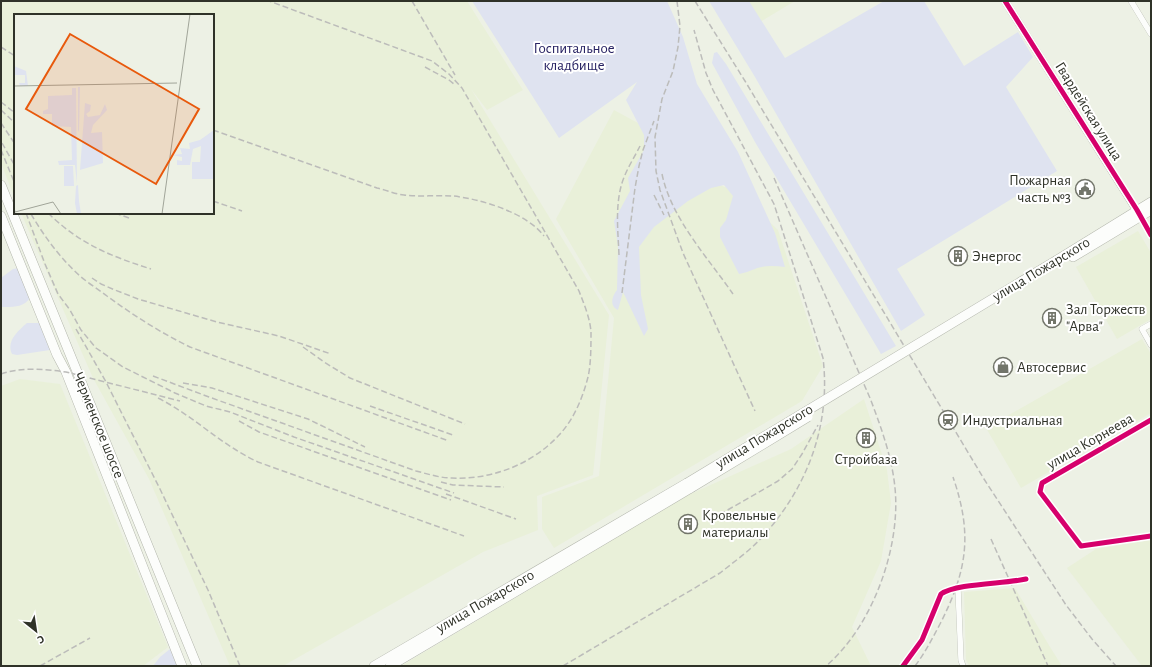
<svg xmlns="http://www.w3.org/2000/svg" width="1152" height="667" font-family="'Alegreya Sans',sans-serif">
	<rect width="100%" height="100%" fill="#edf1e5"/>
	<!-- built -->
	<g fill="#e9f0d9">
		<path d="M 1,1 L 467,1 L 523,90 L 487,110 L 471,89 L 609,315 L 593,475 L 537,496 L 538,530 L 483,552 L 283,666 L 230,666 L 149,479 L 93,378 L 21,213 L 213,213 L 213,15 L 15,15 L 15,199 L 1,163 Z"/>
		<path d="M 733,1 L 795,1 L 750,28 Z"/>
		<path d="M 614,110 L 649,129 L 719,185 L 737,191 L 778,230 L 823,366 L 802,401 L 554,548 L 542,529 L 542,497 L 599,476 L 614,318 L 556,219 Z"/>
		<path d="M 1138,231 L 1151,253 L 1151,319 L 1117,339 L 1076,267 Z"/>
		<path d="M 1142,339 L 1151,354 L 1151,413 L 1021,488 L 986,428 Z"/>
		<path d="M 20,379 L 60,384 L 168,647 L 143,666 L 1,666 L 1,386 Z"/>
		<path d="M 864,399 L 887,470 L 891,503 L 881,561 L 852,627 L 871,666 L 401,666 L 686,496 L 791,449 Z"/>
		<path d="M 1151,540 L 1151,666 L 1142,666 L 1067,568 L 1096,549 Z"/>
		<path d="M 1015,588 L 1050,647 L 1062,666 L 969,666 L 966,660 L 964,592 Z"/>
	</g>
	<!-- green -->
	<g fill="#dfe3f0">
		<path d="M 472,1 L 667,1 L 683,37 L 697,84 L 738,152 L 775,233 L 785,267 C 775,266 764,265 755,269 C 749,271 745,273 739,274 L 720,237 L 720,228 L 726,220 L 733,196 L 724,185 L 711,188 L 688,201 L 654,227 L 639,247 L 641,295 L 648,329 L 644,336 L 623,292 L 618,310 C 609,306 612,296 617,290 L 618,246 L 614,221 L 630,191 L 628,178 L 644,150 L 644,135 L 626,100 L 637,82 L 559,138 Z"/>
		<path d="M 709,1 L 749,1 L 785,58 L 884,1 L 924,1 L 964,66 L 1018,32 L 1033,57 L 1006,87 L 1057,171 L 897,269 L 925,315 L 901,331 L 755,77 Z"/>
		<path d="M 717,52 L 726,64 L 896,346 L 881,354 L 755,142 L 712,63 L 714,53 Z"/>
		<path d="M 18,268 L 30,298 C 23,308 12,307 1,307 L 1,278 L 13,269 Z"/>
		<path d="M 27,323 L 39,323 L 50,350 L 17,355 L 12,354 C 6,341 18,331 27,323 Z"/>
		<path d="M 170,649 L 178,666 L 153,666 L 160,657 Z"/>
	</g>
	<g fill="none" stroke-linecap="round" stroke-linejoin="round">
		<defs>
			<g id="minor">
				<path d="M 1131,1 L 1151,34"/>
				<path d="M 1140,216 L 1151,235"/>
				<path d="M 1151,324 L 1142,329 L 1151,345"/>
				<path d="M 1151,420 L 1042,483 L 1040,492 L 1081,546 L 1151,536"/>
				<path d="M 958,588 L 961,660 L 963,666"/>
				<path d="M 903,666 L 922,640 L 941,594 C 957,583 1004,584 1026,579"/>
			</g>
			<path id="tertiary" d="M 1005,1 L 1139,214"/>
			<g id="primary">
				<path d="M 1,185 L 197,666"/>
				<path d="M 1,216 L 57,355 L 66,372 L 182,666"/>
				<path d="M 1073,257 L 1151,210"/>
				<path d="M 1057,260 L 1151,202"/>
				<path d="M 374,666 L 687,483"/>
				<path d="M 390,666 L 691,488"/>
			</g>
		</defs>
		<!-- minor casing -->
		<use href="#minor" stroke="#b3b6ac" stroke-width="6"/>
		<!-- tertiary casing -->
		<use href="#tertiary" stroke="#b3b6ac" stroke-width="8"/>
		<!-- primary casing -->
		<use href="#primary" stroke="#b3b6ac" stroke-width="10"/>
		<!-- minor -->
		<use href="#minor" stroke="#fcfdfb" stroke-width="5.5"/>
		<!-- tertiary -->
		<use href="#tertiary" stroke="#fcfdfb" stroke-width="7"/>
		<!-- primary -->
		<use href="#primary" stroke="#fcfdfb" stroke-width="9"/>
		<!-- rail -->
		<g stroke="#bcbcba" stroke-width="1.5" stroke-dasharray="6 3" stroke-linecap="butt">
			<path d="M 412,1 L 455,75"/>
			<path d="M 677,1 L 680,26 L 678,47 L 673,71 L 662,99 L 655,137 L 656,171 L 660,190 L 683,253 L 755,411"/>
			<path d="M 695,1 L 745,81 L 984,479 L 1066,605 L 1092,639 L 1116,666"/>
			<path d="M 1,47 L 15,56"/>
			<path d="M 425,67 L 449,80 L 454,84"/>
			<path d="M 1,102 L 15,113"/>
			<path d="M 1,110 L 15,123"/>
			<path d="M 1,123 L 15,144"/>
			<path d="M 213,130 L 377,188 C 386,190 395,194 404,195 C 420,197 437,195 453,196 C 481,199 527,213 544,236"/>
			<path d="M 2,143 L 15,166"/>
			<path d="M 1,150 L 15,184"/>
			<path d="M 662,174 C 671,218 708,258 733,294"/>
			<path d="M 774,178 L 870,398 C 881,427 892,457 895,488 C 901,548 872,627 826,666"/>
			<path d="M 654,195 L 664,215"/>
			<path d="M 213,201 L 242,211"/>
			<path d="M 26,213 L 45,264 L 58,294 L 70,310 L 81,330 L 96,348 L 123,367 L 175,393 L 206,406 L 230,412 L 294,437 L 454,493"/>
			<path d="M 48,213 C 80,244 110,256 151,269"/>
			<path d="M 115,213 L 129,218"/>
			<path d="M 31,214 C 44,236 60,258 80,276 C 88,283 98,289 107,296 C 133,315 161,333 190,347 L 449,441"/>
			<path d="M 619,255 C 618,231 615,206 622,183 C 626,170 634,158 640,146"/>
			<path d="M 92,278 L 101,284 L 115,290 L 138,299 L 217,322 L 279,336 L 331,354"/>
			<path d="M 622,293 L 635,188 L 639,166 L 643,150 L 654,121"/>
			<path d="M 76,329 L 106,382 L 160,489 L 208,590 L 240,666"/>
			<path d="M 303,347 L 324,362 L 350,378 L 465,424"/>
			<path d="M 1,374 C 21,367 45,369 66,372 L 180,401"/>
			<path d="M 153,376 L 209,397 L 416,471 C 428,474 440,478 452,478 C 492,480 533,464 560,434 C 574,419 583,397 588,377 C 591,365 591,345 591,332 C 590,318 584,304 579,291 L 462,88 L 449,74 L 432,61 L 269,1"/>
			<path d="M 183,383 L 212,388 L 308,419 L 365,447"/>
			<path d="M 158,398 C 194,416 221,445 258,462 L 464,536"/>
			<path d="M 370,406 L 453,435"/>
			<path d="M 239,421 L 259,432 L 451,500"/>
			<path d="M 441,482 L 453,485 L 504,487"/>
			<path d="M 446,494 L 516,519"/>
			<path d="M 712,519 L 778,481 L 792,469 L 802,454 L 818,425"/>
			<path d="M 991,539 L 1048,666"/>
			<path d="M 40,666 L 90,638"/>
			<path d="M 563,666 L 720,573 C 735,561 751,550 764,535 C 808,486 831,424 823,358 L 774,204 L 713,90 L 706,73 L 694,30"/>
			<path d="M 915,666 C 925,653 932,639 940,624 C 967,571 973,535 953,477"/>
		</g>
		<defs>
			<g id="primary-bridge">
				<path d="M 687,483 L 1057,260"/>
				<path d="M 691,488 L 808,417"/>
			</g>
		</defs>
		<!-- primary-bridge casing -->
		<use href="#primary-bridge" stroke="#b3b6ac" stroke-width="10" stroke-linecap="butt"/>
		<!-- primary-bridge -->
		<use href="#primary-bridge" stroke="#fcfdfb" stroke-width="9"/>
		<defs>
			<g id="cycleway">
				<path d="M 1005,1 L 1137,210 L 1151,235"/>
				<path d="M 1151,420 L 1042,483 L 1040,492 L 1081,546 L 1151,536"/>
				<path d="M 903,666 L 922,640 L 941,594 C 957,583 1004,584 1026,579"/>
			</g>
		</defs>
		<!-- cycleway casing -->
		<use href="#cycleway" stroke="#fff" stroke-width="8"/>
		<!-- cycleway -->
		<use href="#cycleway" stroke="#d6006c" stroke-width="5"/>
	</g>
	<!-- icons -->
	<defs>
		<symbol id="civic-ring" viewBox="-11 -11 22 22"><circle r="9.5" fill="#fff" stroke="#72756a" stroke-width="1.5"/><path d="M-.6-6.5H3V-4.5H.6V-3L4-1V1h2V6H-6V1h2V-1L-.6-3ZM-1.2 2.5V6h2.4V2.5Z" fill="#72756a"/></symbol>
		<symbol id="building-ring" viewBox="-11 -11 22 22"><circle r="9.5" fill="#fff" stroke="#72756a" stroke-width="1.5"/><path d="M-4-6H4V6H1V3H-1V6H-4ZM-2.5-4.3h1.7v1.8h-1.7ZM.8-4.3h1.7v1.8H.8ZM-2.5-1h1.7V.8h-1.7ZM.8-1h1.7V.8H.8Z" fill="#72756a"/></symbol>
		<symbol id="shop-ring" viewBox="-11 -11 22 22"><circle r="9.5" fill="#fff" stroke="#72756a" stroke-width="1.5"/><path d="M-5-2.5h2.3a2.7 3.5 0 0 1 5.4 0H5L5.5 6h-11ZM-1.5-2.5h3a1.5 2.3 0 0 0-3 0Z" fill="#72756a"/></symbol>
		<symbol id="station-ring" viewBox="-11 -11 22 22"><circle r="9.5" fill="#fff" stroke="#72756a" stroke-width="1.5"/><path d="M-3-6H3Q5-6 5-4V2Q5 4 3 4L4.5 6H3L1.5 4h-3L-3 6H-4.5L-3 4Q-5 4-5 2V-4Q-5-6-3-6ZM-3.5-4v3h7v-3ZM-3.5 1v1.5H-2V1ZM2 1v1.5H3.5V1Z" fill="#72756a"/></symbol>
	</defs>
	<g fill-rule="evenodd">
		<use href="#civic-ring" x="1074" y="178" width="22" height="22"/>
		<use href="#building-ring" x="947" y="245" width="22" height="22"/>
		<use href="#building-ring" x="1041" y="307" width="22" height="22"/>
		<use href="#shop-ring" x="992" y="356" width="22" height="22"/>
		<use href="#station-ring" x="937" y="409" width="22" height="22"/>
		<use href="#building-ring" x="855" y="427" width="22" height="22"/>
		<use href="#building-ring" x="677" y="513" width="22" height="22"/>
	</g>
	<g text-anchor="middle" stroke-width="4" stroke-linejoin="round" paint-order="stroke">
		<!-- park labels -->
		<g font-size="15" fill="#282363" stroke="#fff">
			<text x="574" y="53">Госпитальное<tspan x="574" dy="17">кладбище</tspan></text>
		</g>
		<!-- street labels -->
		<g font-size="15" fill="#2f3228" stroke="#fff">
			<text transform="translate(1089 111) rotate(58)" y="5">Гвардейская улица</text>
			<text transform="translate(1041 269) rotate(-31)" y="5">улица Пожарского</text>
			<text transform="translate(99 425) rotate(68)" y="5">Черменское шоссе</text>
			<text transform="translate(764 436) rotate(-31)" y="5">улица Пожарского</text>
			<text transform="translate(1090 441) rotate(-30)" y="5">улица Корнеева</text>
			<text transform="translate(485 601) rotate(-30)" y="5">улица Пожарского</text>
		</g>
		<!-- poi labels -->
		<g font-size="15" fill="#2f3228" stroke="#fff" text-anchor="start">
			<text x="1071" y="185" text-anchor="end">Пожарная<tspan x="1071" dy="17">часть №3</tspan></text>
			<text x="972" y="261">Энергос</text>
			<text x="1066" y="314">Зал Торжеств<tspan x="1066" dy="17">"Арва"</tspan></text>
			<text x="1017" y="372">Автосервис</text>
			<text x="962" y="425">Индустриальная</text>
			<text x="866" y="464" text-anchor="middle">Стройбаза</text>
			<text x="702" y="520">Кровельные<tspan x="702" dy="17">материалы</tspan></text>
		</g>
	</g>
	<!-- overview -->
	<g transform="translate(14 14)">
		<rect width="200" height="200" fill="#edf1e5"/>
		<path d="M 0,52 L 12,57 L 14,72 L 6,72 L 5,69 L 11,69 L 11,61 L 0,61 ZM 64,73 L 66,73 L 65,118 L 64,116 ZM 58,74 L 62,74 L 63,170 L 61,151 L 45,151 L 44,147 L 58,146 L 57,113 L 38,112 L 38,100 L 29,100 L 29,97 L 34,95 L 34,82 L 58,81 ZM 71,89 L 77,91 L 76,97 L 72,100 L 74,103 L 86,101 L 91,90 L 93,96 L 79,111 L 77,119 L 88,118 L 89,149 L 66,156 ZM 200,116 L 200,165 L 178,165 L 178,148 L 186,148 L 187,132 L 179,135 L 176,151 L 163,151 L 163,146 L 168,147 L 168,143 L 158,141 L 168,140 L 166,134 L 176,135 L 175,129 L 186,126 ZM 50,152 L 59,152 L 60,172 L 50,172 ZM 64,171 L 65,187 L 67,200 L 63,200 L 61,189 L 62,172 Z" fill="#dfe3f0"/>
		<path fill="none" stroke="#a1a599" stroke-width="1" d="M 0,72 L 163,69M 0,193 L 1,198 L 39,188 L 47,200M 148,200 L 176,0"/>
		<path fill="#e8590c" fill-opacity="0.15" stroke="#e8590c" stroke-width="2" d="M 56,20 L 185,95 L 142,170 L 12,95 Z"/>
		<rect width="200" height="200" fill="none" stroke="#2f3228" stroke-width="2"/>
	</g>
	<!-- border -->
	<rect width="1152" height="667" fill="none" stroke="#2f3228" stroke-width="4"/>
	<!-- north arrow -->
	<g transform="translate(36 631) rotate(150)" stroke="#ffffff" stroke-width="3" paint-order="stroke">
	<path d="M0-3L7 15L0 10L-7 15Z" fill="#2f3228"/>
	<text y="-6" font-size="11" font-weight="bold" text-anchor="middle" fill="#2f3228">С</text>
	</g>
</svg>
